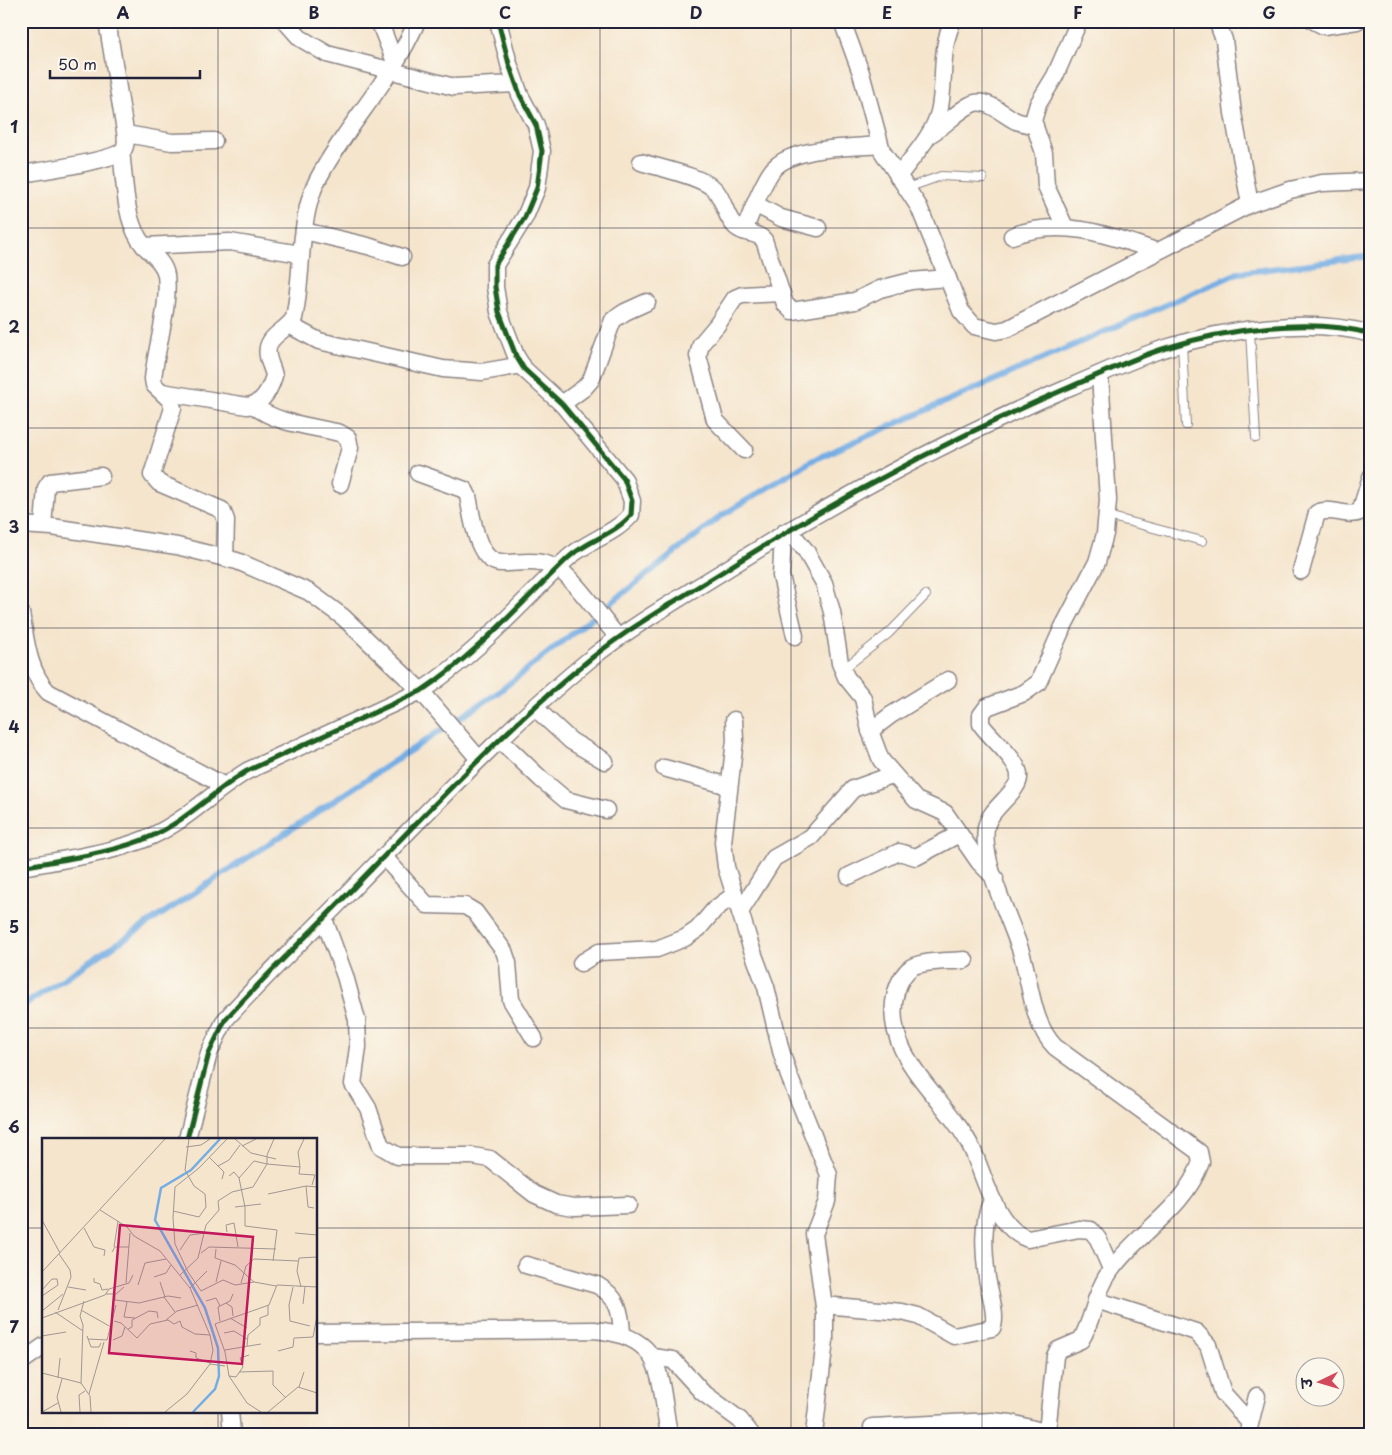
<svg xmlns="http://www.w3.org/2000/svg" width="1392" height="1455" font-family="'Playpen Sans','Playpen Sans Deva',sans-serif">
	<rect width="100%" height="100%" fill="#fbf7ec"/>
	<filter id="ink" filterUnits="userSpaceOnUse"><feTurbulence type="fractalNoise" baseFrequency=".02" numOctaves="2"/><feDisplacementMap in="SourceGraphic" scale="10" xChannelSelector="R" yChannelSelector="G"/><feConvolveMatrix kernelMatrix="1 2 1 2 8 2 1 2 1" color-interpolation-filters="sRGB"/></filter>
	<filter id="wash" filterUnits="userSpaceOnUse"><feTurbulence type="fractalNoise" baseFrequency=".0096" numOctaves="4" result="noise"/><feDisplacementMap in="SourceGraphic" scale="20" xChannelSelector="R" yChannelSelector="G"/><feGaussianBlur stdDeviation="1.12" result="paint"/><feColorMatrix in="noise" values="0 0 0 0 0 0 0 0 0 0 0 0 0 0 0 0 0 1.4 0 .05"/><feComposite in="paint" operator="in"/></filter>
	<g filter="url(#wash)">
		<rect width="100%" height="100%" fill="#f5e5cd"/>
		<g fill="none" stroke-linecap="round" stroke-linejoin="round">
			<!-- stream -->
			<path stroke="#74ade4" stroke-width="6" d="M 21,1007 L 496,694 L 721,516 L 813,460 L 1238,273 L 1371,256"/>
		</g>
	</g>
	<g filter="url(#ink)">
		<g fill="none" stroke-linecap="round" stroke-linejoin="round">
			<defs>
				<g id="service">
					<path d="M 907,188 L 941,176 L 983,178"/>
					<path d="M 1250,331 L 1256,438"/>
					<path d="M 1182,343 L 1186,425"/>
					<path d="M 1108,516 L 1202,541"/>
					<path d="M 842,670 L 889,633 L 926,595"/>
				</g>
				<g id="minor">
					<path d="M 285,21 L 300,38 L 327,54 L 454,87 L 516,84"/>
					<path d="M 379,21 L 395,62"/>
					<path d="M 842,21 L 861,73 L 882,151 L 919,207 L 961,311 L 974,326 L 996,331 L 1007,329 L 1250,204 L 1290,190 L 1322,183 L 1371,181"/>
					<path d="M 1217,21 L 1224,40 L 1233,113 L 1250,204"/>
					<path d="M 1314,21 L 1324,26 L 1357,21"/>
					<path d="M 126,134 L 172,142 L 214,141"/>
					<path d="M 929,135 C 945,126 955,113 970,105 C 985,96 1002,114 1016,121 C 1022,123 1028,124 1035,126"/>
					<path d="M 121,152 C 125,179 124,215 139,239 C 147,252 163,259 166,275 C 170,307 156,347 153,379 L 154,385 L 169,399 L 173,408 L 152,475 L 159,483 L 222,510 L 226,520 L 225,558"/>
					<path d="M 641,162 C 659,168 705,177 716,191 C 725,202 725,217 736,227 C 745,235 756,231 764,240 L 785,304 L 792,311 L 855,301 L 880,289 L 911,281 L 948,278"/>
					<path d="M 21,174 C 40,171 109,161 121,152 C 127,148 126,138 125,131 L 107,21"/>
					<path d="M 898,177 C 912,157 933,136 939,112 C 946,83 939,49 953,21"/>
					<path d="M 755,204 L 781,218 L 818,228"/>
					<path d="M 1065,227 L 1046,186 L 1044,153 L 1033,121 L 1038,104 L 1055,76 L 1079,21"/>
					<path d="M 304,231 L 368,246 L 402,257"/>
					<path d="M 744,231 C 752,212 759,190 771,172 C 788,146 851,148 879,145"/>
					<path d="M 1012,236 C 1061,217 1109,235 1156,251"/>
					<path d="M 144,246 L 230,242 L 300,254"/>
					<path d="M 289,325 L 319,341 L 443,369 L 482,372 L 522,365"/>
					<path d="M 162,392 L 247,406 C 262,405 270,389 274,376 C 273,369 269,363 268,356 C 264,336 286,332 294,318 C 303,276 298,232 313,190 C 321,170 334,152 346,134 C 371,98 400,62 417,21"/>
					<path d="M 562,404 L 584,388 L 591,380 L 613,320 L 625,312 L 647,302"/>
					<path d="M 253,405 C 276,424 312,426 340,433 L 348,438 L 350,448 L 340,484"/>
					<path d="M 744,450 L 715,420 L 698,356 L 701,344 L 717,325 L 735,298 L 742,295 L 782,293"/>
					<path d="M 418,473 L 465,490 L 468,496 C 472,515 476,563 502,563 C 522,563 538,558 558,569 C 574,578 603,621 618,637"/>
					<path d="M 21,525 L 52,527 L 177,546 L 237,561 L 309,592 L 343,617 L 421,691 L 478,758"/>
					<path d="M 43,526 L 46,488 L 50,482 L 101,476"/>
					<path d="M 789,530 L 806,551 L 824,583 L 832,612 L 840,663 L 846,677 L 863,698 L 870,731 L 881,760 L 916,800 L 945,813 L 979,862 L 995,878"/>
					<path d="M 783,533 L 781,576 L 795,636"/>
					<path d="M 1301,571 L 1317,513 C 1331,506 1347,518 1360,512 L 1371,477"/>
					<path d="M 21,613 C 26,640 28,671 48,692 L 223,785"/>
					<path d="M 535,708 L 571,741 L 605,761"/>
					<path d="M 734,720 L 735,740 L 723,842 L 726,867 L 751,947 L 766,987 L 781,1051 L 789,1076 L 829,1175 L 827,1201 L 814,1234 L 825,1314 L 825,1340 L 814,1434"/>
					<path d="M 870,731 L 891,715 L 948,680"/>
					<path d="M 500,740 L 541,779 L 566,800 L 606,810"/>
					<path d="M 664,768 L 729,786"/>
					<path d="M 384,857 L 427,905 L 465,906 L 475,912 L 504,951 L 508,963 L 511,1000 L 534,1038"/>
					<path d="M 21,867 C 64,859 111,854 152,836 C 187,820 214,791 247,771 L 421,691 C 477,654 520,604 568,558 C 587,541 615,534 631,515 L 632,501 L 624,479 L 562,404 L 524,369 L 516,356 L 499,312 L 495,287 L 495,265 L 525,217 L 537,188 L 542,151 L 536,125 L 520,95 L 509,64 L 498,21"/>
					<path d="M 849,876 L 899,852 L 916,857 L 959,834"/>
					<path d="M 740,912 L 774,858 L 811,837 L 853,789 L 892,775"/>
					<path d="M 324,919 L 345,976 L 357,1020 L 358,1047 L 353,1084 L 368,1108 L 381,1146 L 398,1156 L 473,1156 L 490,1159 L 534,1194 L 556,1204 L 574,1207 L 628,1205"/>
					<path d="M 965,960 C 950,962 926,960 912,967 C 903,973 899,982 896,992 C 879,1057 949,1098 973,1151 C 985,1178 996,1228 1028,1239 L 1079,1229 L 1091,1230 L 1098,1239 L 1111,1269"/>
					<path d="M 581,963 L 599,952 L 657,949 L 685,938 L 698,929 L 715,909 L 734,895"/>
					<path d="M 187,1139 L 209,1053 L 225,1020 C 268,972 316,928 360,881 C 434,805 507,727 589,660 C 630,627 677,600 722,572 C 833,501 948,439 1070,387 C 1101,374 1133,358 1166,348 C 1226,329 1310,317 1371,334"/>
					<path d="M 526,1265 L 597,1285 C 618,1297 621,1311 622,1334"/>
					<path d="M 1096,1300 L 1196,1332 L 1208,1345 L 1223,1393 L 1250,1423"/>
					<path d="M 824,1305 L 902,1312 L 918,1316 L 954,1336 L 992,1328 C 998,1319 989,1289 987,1278 C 984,1253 981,1223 992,1200"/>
					<path d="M 316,1333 L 594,1330 C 666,1336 658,1375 669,1434"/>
					<path d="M 653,1357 L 673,1360 L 702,1392 L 740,1420 L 751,1434"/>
					<path d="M 21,1362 L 44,1346"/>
					<path d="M 230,1411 L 232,1434"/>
					<path d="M 872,1427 L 992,1421 L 1011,1423 L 1052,1434"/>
					<path d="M 1047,1432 L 1055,1356 L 1058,1350 L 1081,1340 C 1094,1318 1095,1291 1111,1270 C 1139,1231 1184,1210 1201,1162 L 1199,1152 L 1192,1147 L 1055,1047 C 1032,1023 1031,986 1022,955 C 1012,921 981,864 986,828 C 989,807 1021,792 1019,775 C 1018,759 990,738 981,724 L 981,715 L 987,707 L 1024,693 L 1038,683 L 1062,629 L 1097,562 L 1105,534 L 1108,500 L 1100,375"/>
					<path d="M 1248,1432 L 1257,1396"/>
				</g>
			</defs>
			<!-- service casing -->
			<use href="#service" stroke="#8c8484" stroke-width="10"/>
			<!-- minor casing -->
			<use href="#minor" stroke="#8c8484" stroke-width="19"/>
			<!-- service -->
			<use href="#service" stroke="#fff" stroke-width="8"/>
			<!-- minor -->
			<use href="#minor" stroke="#fff" stroke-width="16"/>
			<defs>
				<g id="cycleway">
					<path d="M 21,867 C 64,859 111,854 152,836 C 187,820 214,791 247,771 L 421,691 C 477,654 520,604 568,558 C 587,541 615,534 631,515 L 632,501 L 624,479 L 562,404 L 524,369 L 516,356 L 499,312 L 495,287 L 495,265 L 525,217 L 537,188 L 542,151 L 536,125 L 520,95 L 509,64 L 498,21"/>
					<path d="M 187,1139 L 209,1053 L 225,1020 C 268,972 316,928 360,881 C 434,805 507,727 589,660 C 630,627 677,600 722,572 C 833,501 948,439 1070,387 C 1101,374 1133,358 1166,348 C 1226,329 1310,317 1371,334"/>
				</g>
			</defs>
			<!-- cycleway casing -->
			<use href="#cycleway" stroke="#fbf7ec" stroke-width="8"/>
			<!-- cycleway -->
			<use href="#cycleway" stroke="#1b5e20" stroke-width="5"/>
		</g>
	</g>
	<!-- grid -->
	<path fill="none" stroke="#22223b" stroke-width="1" stroke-opacity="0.55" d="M 218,21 L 218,1139M 409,21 L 409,1434M 600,21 L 600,1434M 791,21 L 791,1434M 982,21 L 982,1434M 1174,21 L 1174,1434M 21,228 L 1371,228M 21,428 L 1371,428M 21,628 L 1371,628M 21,828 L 1371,828M 21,1028 L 1371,1028M 21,1228 L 44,1228M 316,1228 L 1371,1228M 218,1411 L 218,1434"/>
	<!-- overview -->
	<g transform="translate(42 1138)">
		<rect width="275" height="275" fill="#f5e5cd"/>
		<path fill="none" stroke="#74ade4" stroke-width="2.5" d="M 151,274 L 173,251 L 177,238 L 176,210 L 163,170 L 113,82 L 119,50 L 149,32 L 178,1"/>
		<path fill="none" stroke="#a19793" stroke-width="1" d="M 185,1 L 157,30 L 133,49 L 131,80 L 133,106 L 146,134 L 159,153 L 181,142 L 193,147 L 212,144 L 234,148M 193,1 L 209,15 L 234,21M 200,8 L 214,1M 144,9 L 159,7 L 168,1M 167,19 L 182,34 L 180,41M 176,28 L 187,22 L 198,7M 258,29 L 257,36 L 273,37 L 270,47M 187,38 L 192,34 L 197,40 L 203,69 L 203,88 L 235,92 L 231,123M 197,40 L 212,23 L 225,26 L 225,17 L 232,1M 226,56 L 264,48M 193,69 L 219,66M 272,70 L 266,69 L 264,48 L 275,49M 58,72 L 85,89 L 92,98 L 118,113 L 148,150 L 168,197 L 171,212 L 168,226 L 145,256 L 123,274M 131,73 L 157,79 L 164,69 L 163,56 L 152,48 L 143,32 L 147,1M 0,82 L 18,115M 42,90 L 52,109 L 63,112 L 62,118M 185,94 L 184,87 L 192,85 L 196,109M 253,95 L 275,97M 72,109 L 76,83M 174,111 L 173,120 L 193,127 L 212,144M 138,112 L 148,97 L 163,95M 70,114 L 73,109 L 87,109M 159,115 L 167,109 L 234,111M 0,134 L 123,1M 138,137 L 156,120 L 164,87 L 177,72 L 176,63 L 190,54 L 211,49 L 225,26 L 258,29 L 256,14 L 262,1M 112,139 L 124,135 L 129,127M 52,140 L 52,144 L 58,146 L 60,152 L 66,151M 118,144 L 123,159M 174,144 L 179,123M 84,145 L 88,95M 199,145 L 204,128 L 212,121 L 256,123M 96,147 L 103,125 L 124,121M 26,149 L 44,152M 251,149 L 247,167 L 248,183 L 268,188M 259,149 L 255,133 L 257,120 L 275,119M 148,150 L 165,133M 0,152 L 10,141 L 15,141 L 16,147 L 0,158M 64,156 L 74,156 L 82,149M 73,156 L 73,162 L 97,165 L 126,158 L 139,160M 122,159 L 133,174M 164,163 L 174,160 L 178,168M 85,164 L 82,179 L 93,180M 184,165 L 190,169 L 191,178M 261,166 L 263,149M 16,172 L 29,139 L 28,132 L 17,116M 39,172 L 69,189M 0,173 L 21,156M 13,174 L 41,193M 0,180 L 63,157 L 67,151 L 87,145 L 91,137M 188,180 L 205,190M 124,182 L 135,173 L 156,167M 72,183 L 79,185 L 95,200 L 108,186 L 126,182 L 132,186 L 138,183 L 140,189 L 153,196 L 168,197M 178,183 L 176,169 L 188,163 L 191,156M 86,191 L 90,189 L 90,182 L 107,173 L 115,174 L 116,180M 182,195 L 192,193 L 205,201M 0,198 L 24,194M 45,198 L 49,209 L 57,209 L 59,205M 46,201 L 65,202 L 74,167M 71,202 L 80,198 L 83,189M 205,208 L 206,197 L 218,187 L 218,180 L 226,177 L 226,167M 183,212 L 219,206M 148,213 L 154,215 L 154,220 L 168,225M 236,213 L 251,209 L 252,200 L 271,199 L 275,178M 168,226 L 183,228M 197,234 L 231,233 L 231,247 L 244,260M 0,235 L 39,245 L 48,258 L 49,274M 187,238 L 194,239 L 201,229 L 198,220 L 207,217M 16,240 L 18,220M 39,245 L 41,187 L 38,178 L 42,163M 257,249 L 262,234M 47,256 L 62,204M 0,274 L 16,265M 19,274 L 15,259 L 20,241M 38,274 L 37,257 L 43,253M 219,274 L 205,265 L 187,238 L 183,214 L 173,186 L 227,167 L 235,147 L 275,149M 226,274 L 256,249 L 275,255"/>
		<path fill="#c2185b" fill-opacity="0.15" stroke="#c2185b" stroke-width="2.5" d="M 78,87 L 211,99 L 200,226 L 67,215 Z"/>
		<rect width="275" height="275" fill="none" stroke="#22223b" stroke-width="2.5"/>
	</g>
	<!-- margin -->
	<rect width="1392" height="1455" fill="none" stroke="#fbf7ec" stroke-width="55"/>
	<!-- north arrow -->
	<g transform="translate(1320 1382) rotate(265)"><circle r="24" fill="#fbf7ec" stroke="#a4a2a5"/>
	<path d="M0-4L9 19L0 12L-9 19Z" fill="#d1495b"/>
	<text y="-8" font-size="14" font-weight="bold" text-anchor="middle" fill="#22223b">उ</text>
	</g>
	<!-- scale -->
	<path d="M50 70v8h150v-8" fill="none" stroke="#22223b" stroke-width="2.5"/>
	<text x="58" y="70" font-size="15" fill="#22223b" stroke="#fbf7ec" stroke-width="4" paint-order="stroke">50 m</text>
	<rect x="28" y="28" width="1336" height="1400" fill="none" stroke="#22223b" stroke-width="2"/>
	<g font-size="16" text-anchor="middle" font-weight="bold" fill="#22223b">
		<text x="123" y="19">A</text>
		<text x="314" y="19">B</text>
		<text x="505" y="19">C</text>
		<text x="696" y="19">D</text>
		<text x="887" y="19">E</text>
		<text x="1078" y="19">F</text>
		<text x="1269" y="19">G</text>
		<text x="14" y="133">1</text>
		<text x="14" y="333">2</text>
		<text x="14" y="533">3</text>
		<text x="14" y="733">4</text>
		<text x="14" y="933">5</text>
		<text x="14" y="1133">6</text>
		<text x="14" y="1333">7</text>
	</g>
</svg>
